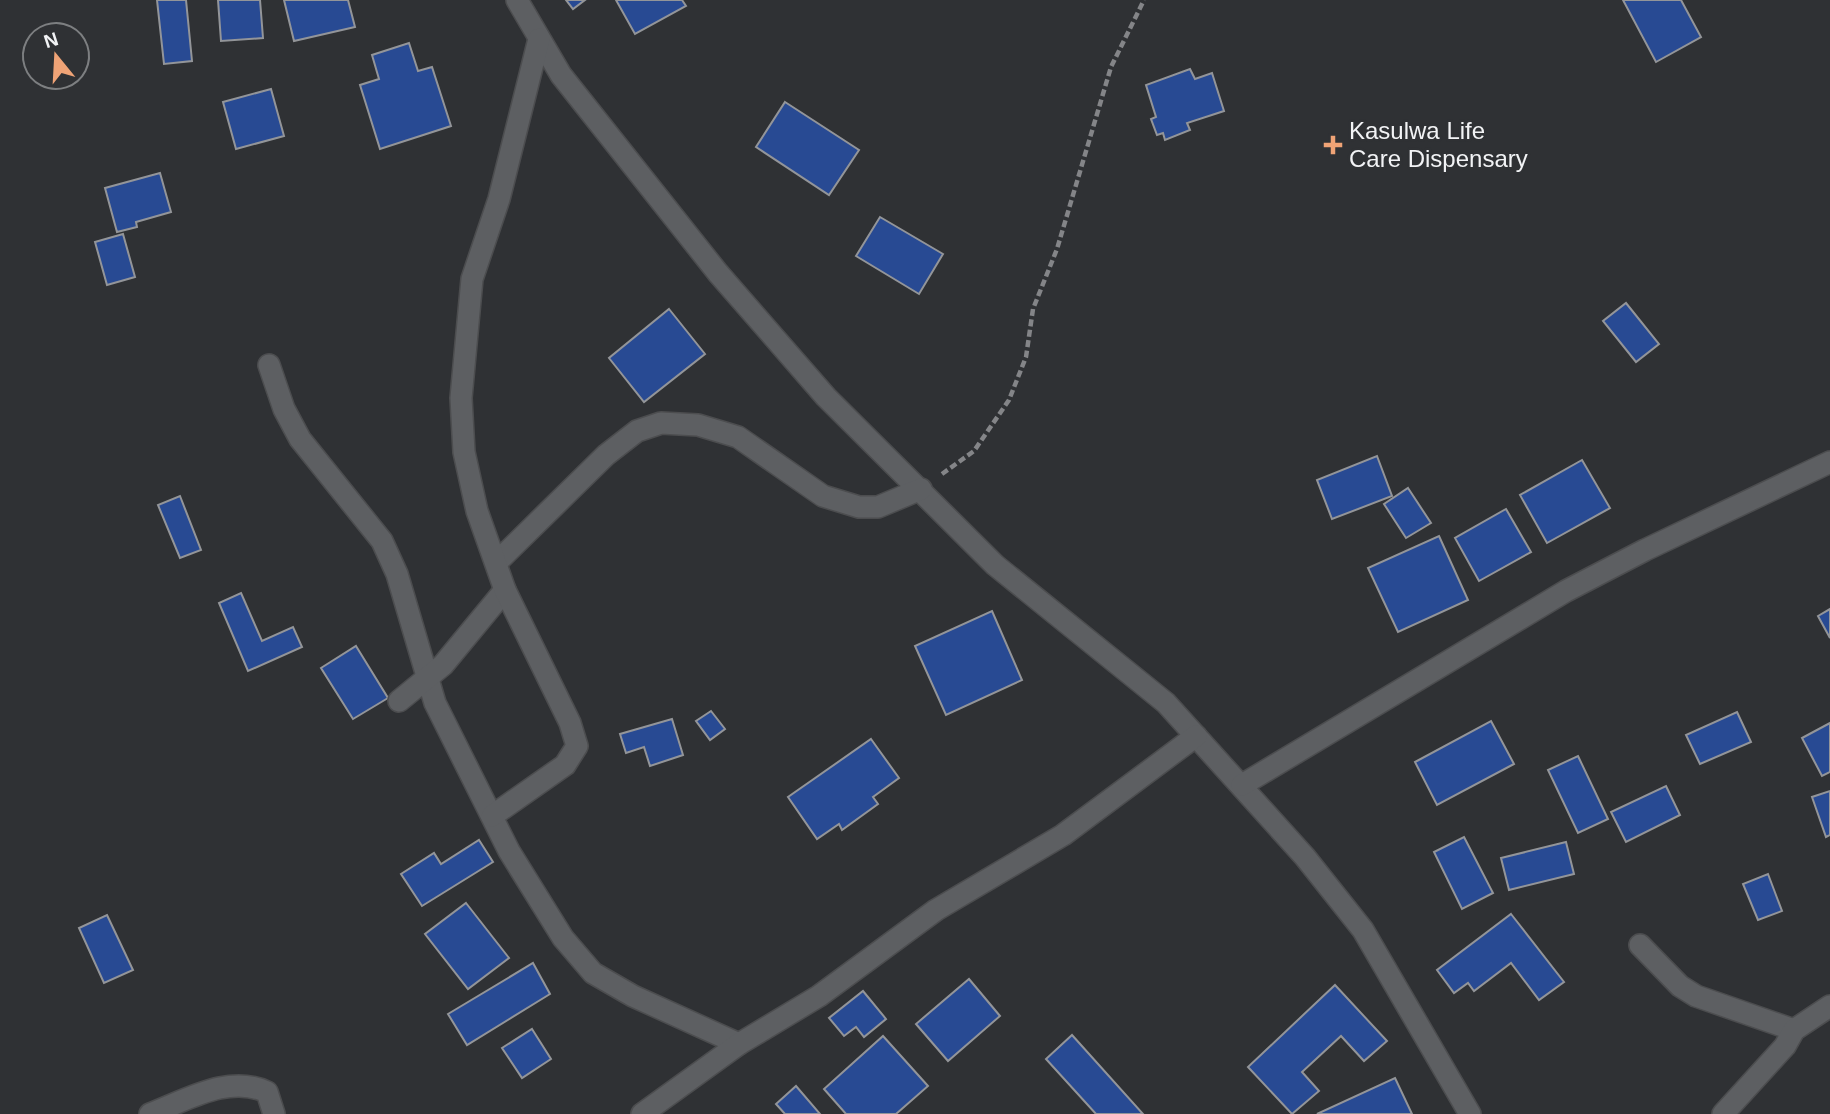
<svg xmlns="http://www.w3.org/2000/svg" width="1830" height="1114" font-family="Arial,sans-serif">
	<rect width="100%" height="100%" fill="#2f3134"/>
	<!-- building -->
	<g fill="#284a93" stroke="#939599" stroke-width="2">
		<path d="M 157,0 L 186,0 L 192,61 L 164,64 Z"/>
		<path d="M 218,0 L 260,0 L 263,38 L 221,41 Z"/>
		<path d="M 284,0 L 348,0 L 355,27 L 294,41 Z"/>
		<path d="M 566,0 L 585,0 L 573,9 Z"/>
		<path d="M 616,0 L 682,0 L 686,6 L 635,34 Z"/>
		<path d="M 1623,0 L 1681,0 L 1701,37 L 1656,62 Z"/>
		<path d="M 409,43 L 418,71 L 432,67 L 451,126 L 380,149 L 360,85 L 379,79 L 372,55 Z"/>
		<path d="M 1190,69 L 1195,79 L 1212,73 L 1224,111 L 1187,123 L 1190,130 L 1165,140 L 1163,133 L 1157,135 L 1151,119 L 1156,117 L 1146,85 Z"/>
		<path d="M 271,89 L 284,136 L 236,149 L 223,102 Z"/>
		<path d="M 785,102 L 859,150 L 829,195 L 756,147 Z"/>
		<path d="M 160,173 L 171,212 L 136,222 L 137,227 L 117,232 L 105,188 Z"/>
		<path d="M 880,217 L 943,254 L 919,294 L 856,256 Z"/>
		<path d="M 123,234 L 135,277 L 107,285 L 95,242 Z"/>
		<path d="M 1626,303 L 1659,344 L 1636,362 L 1603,321 Z"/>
		<path d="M 669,309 L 705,354 L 644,402 L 609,358 Z"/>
		<path d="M 1377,456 L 1392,496 L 1332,519 L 1317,480 Z"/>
		<path d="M 1582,460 L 1610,508 L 1547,543 L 1520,495 Z"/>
		<path d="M 1408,488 L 1431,523 L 1406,538 L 1384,504 Z"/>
		<path d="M 180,496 L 201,550 L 180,558 L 158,505 Z"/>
		<path d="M 1506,509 L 1531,552 L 1479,581 L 1455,538 Z"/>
		<path d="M 1439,536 L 1468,600 L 1398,632 L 1368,568 Z"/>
		<path d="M 241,593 L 262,641 L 293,627 L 302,647 L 248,671 L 219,603 Z"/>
		<path d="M 1830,609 L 1830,638 L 1818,616 Z"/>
		<path d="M 992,611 L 1022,680 L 946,715 L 915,646 Z"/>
		<path d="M 356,646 L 388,698 L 353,719 L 321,668 Z"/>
		<path d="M 711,711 L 725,729 L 710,740 L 696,721 Z"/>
		<path d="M 1737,712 L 1751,742 L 1700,764 L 1686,735 Z"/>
		<path d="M 672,719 L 683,755 L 650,766 L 644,747 L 626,753 L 620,734 Z"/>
		<path d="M 1491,721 L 1514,764 L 1437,805 L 1415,762 Z"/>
		<path d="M 1830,723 L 1830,772 L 1822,776 L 1802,738 Z"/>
		<path d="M 871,739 L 899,778 L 873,797 L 878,804 L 842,830 L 839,824 L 817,839 L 788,797 Z"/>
		<path d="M 1578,756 L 1608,819 L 1578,833 L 1548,770 Z"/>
		<path d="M 1666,786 L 1680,815 L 1626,842 L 1611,812 Z"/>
		<path d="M 1830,791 L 1830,835 L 1826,837 L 1812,797 Z"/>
		<path d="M 1464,837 L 1493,893 L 1462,909 L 1434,852 Z"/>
		<path d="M 479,840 L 493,862 L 422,906 L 401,874 L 434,853 L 441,864 Z"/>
		<path d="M 1566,842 L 1574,874 L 1509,890 L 1501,858 Z"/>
		<path d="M 1768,874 L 1782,911 L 1758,920 L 1743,884 Z"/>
		<path d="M 466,903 L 509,958 L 468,989 L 425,934 Z"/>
		<path d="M 1511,914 L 1564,982 L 1539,1000 L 1511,963 L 1474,991 L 1468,983 L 1454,993 L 1437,970 Z"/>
		<path d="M 107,915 L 133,970 L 104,983 L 79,928 Z"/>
		<path d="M 533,963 L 550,994 L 467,1045 L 448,1014 Z"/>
		<path d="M 969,979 L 1000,1016 L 948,1061 L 916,1024 Z"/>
		<path d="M 1335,985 L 1387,1041 L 1364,1061 L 1341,1036 L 1302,1072 L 1319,1091 L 1292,1114 L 1248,1067 Z"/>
		<path d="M 863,991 L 886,1019 L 864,1037 L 856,1027 L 844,1036 L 829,1018 Z"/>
		<path d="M 532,1029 L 551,1059 L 522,1078 L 502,1048 Z"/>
		<path d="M 1072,1035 L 1143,1114 L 1096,1114 L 1046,1059 Z"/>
		<path d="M 883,1036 L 928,1086 L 896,1114 L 846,1114 L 824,1089 Z"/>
		<path d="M 1395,1078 L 1412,1114 L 1317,1114 Z"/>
		<path d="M 796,1086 L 820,1114 L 785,1114 L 776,1104 Z"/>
	</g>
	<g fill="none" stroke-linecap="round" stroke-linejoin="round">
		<defs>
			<g id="minor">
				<path d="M 517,0 L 561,75 L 718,273 L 826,397 L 995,565 L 1166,703 L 1305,857 L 1363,930 L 1470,1114"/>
				<path d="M 269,365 L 284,409 L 300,439 L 382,541 L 397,574 L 435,703 L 509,851 L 563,938 L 593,973 L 633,996 L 739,1044"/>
				<path d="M 496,563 L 606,455 L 637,431 L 661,423 L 698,425 L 738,437 L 823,496 L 859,507 L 878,507 L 921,489"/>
				<path d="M 399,701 L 443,665 L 505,590"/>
				<path d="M 1242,785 L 1566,591 L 1645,550 L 1830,462"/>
				<path d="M 492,816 L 565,765 L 577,746 L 570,723 L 505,590 L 477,511 L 464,452 L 461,398 L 472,279 L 499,199 L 539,39"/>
				<path d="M 1640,945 L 1680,986 L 1696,996 L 1794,1030"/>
				<path d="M 150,1114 C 187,1100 229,1074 267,1092 L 274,1114"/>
				<path d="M 642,1114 L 739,1044 L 819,996 L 936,910 L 1063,835 L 1196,736"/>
				<path d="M 1723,1114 L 1785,1046 L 1794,1030 L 1830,1006"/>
			</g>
		</defs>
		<!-- minor casing -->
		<use href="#minor" stroke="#4c4d4f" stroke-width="24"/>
		<!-- path -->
		<path stroke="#848588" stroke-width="4.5" stroke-dasharray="7 3.5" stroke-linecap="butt" d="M 942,474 L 974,451 L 1009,400 L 1026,357 L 1033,309 L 1057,249 L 1111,67 L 1144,0"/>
		<!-- minor -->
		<use href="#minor" stroke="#5d5f62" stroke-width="21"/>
	</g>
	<!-- markers -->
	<path fill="#efa376" stroke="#2f3134" stroke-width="2.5" d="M1329.5 134.5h7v7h7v7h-7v7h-7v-7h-7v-7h7z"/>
	<g text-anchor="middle" stroke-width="5" stroke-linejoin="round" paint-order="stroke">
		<!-- poi labels -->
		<g font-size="24" fill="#f2f3f5" stroke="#2f3134" text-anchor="start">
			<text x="1349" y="139">Kasulwa Life<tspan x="1349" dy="28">Care Dispensary</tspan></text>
		</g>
	</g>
	<!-- north arrow -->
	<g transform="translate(56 56) rotate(342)"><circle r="33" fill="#2f3134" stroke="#7d7f81" stroke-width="2"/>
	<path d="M0-5L12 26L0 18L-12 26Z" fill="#efa376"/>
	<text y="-10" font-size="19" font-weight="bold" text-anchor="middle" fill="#f2f3f5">N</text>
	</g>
</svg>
